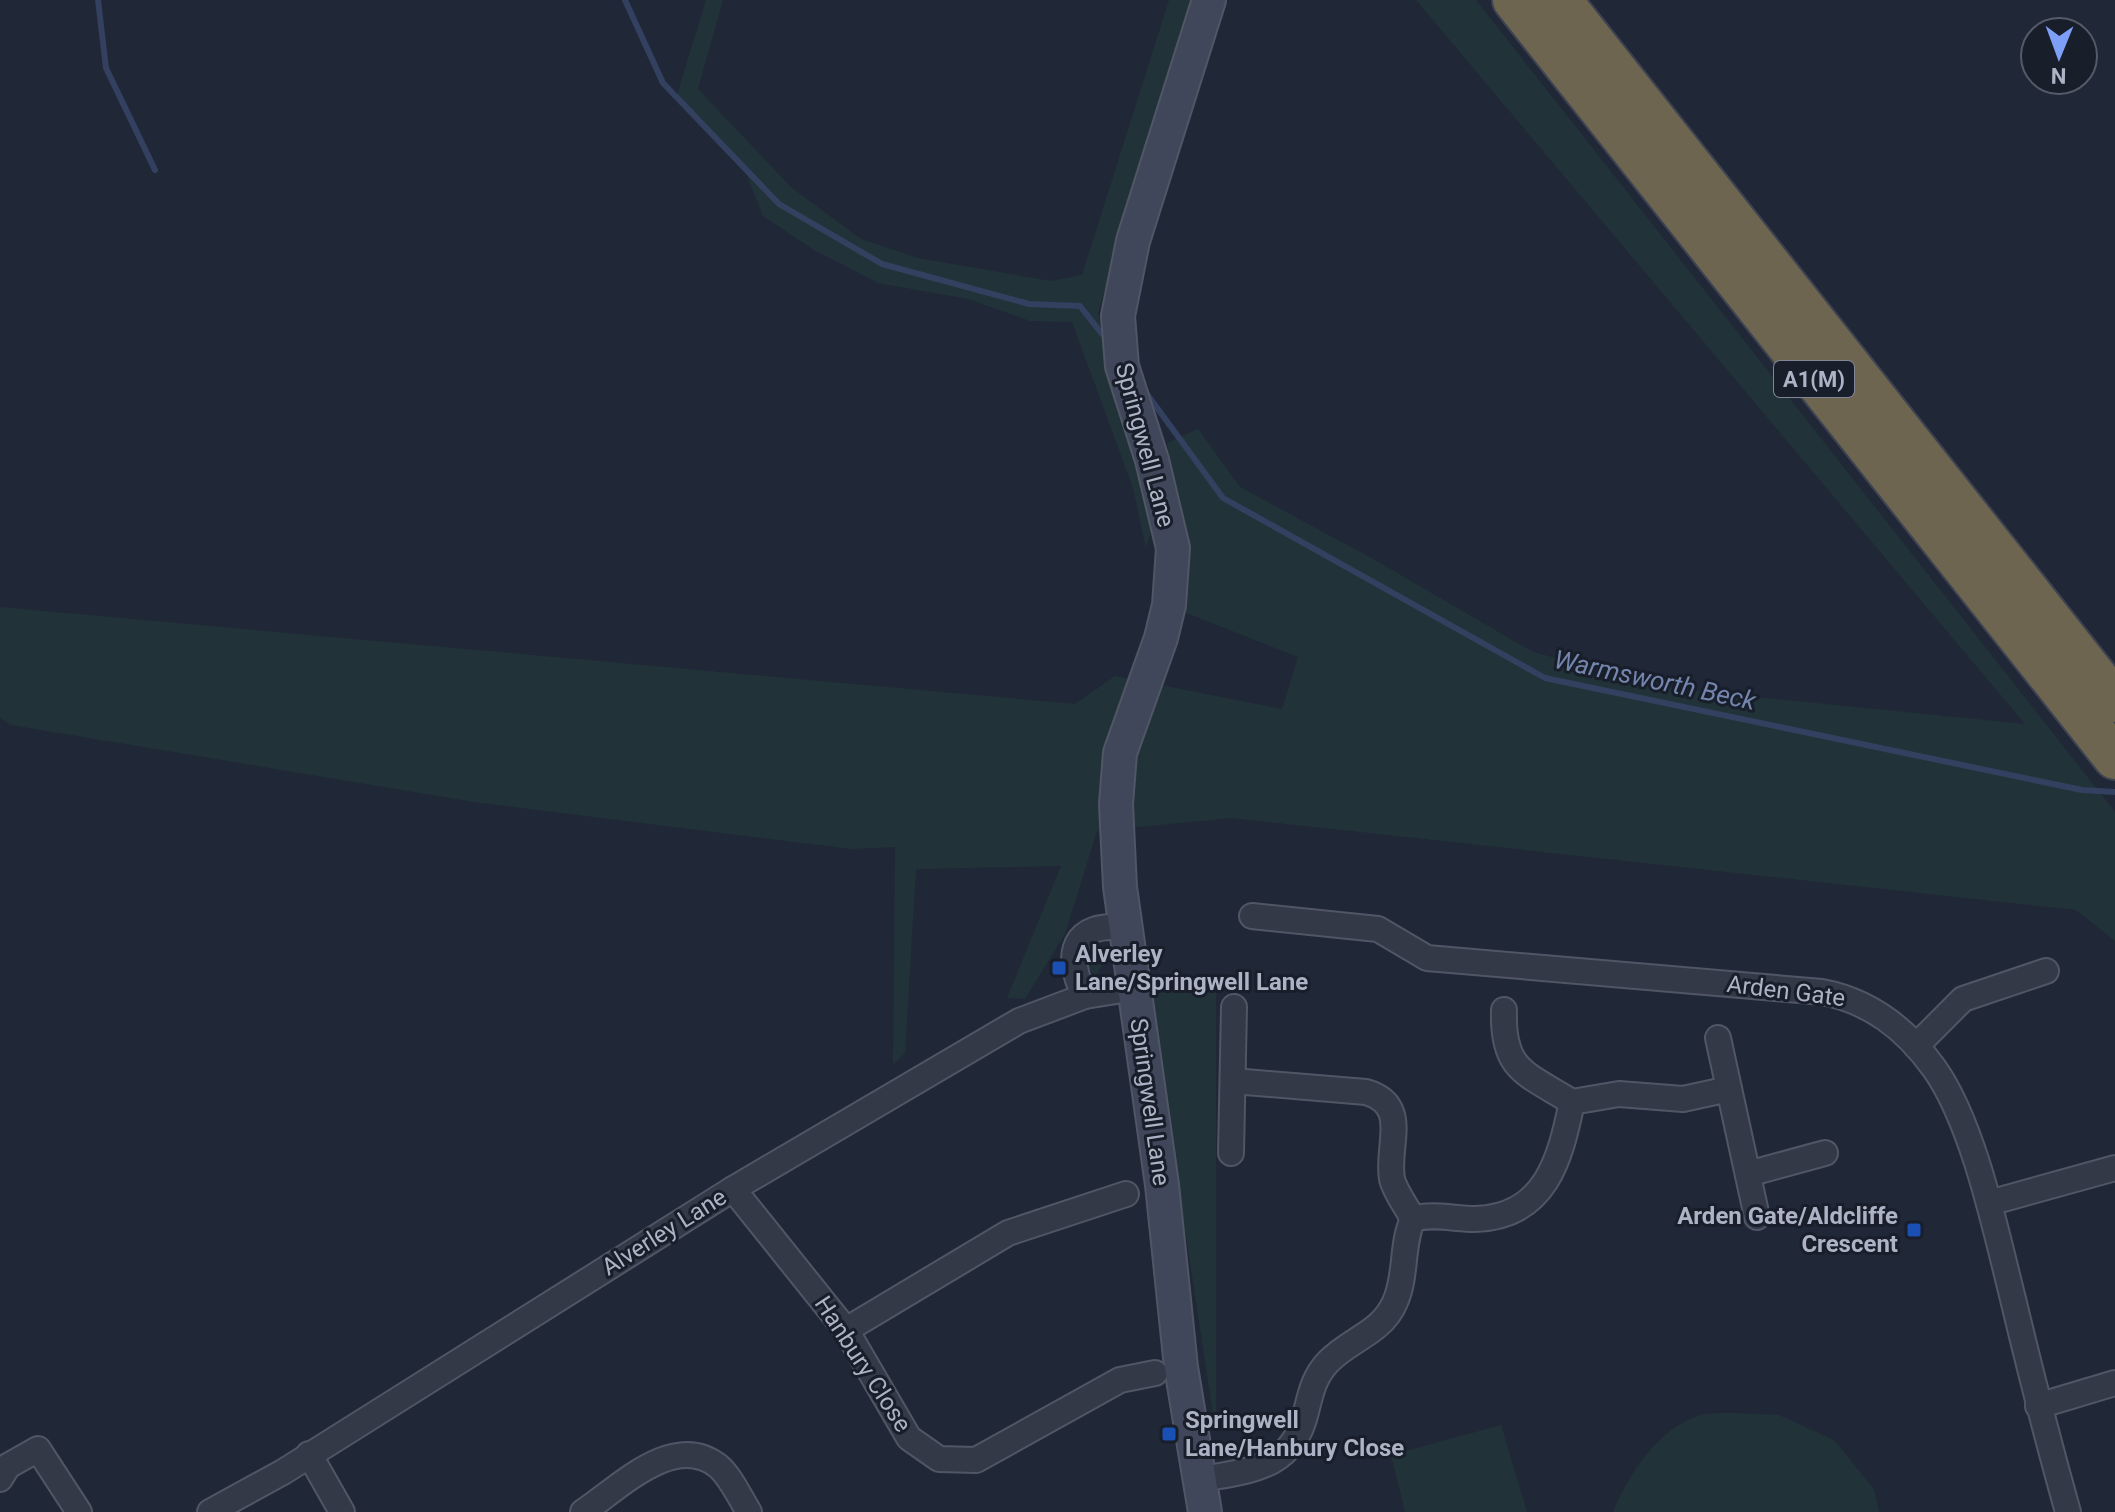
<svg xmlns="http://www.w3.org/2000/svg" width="2115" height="1512" font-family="Roboto,sans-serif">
	<rect width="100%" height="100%" fill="#202737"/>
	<!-- green -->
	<g fill="#213338">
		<path d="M 706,0 L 723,0 L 698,89 L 792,188 L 861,239 L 918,258 L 1051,281 L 1082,275 L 1169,0 L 1191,0 L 1098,313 L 1153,525 L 1146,548 L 1133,488 L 1072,322 L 1030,321 L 968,299 L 878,283 L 814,250 L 763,216 L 743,165 L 676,98 Z"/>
		<path d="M 1416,0 L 1476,0 L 2115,812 L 2115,941 L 2076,910 L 1231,818 L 1097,831 L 1065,934 L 1025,999 L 1007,998 L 1061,866 L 916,869 L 905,1053 L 893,1065 L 895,847 L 851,849 L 474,802 L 11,725 L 0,718 L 0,607 L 1075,704 L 1115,676 L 1282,709 L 1298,657 L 1184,612 L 1182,523 L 1167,443 L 1198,429 L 1240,487 L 1375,560 L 1533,652 L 1676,689 L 2025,724 Z"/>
		<path d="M 1095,945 L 1114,947 L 1096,975 C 1086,968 1084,963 1087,951 Z"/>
		<path d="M 1148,987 L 1216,988 L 1216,1433 Z"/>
		<path d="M 1779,1415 L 1834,1440 L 1874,1489 L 1879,1512 L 1613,1512 C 1628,1475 1658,1429 1698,1416 C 1717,1410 1758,1415 1779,1415 Z"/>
		<path d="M 1501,1425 L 1527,1512 L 1405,1512 L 1391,1455 Z"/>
	</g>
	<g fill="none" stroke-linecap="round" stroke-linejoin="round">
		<!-- stream -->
		<g stroke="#33405f" stroke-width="6">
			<path d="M 98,0 L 106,68 L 155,170"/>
			<path d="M 625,0 L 663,83 L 779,204 L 882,264 L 1029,304 L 1080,306 L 1102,334"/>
			<path d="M 1144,390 L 1223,498 L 1545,678 L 2082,790 L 2115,792"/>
		</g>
		<defs>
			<g id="street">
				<path d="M 1252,916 L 1378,929 L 1427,958 L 1822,992 C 1870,1001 1905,1028 1934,1068 C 1974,1124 1996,1232 2013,1299 C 2030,1370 2048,1441 2068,1512"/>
				<path d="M 1085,996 C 1064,955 1072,921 1126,928"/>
				<path d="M 1504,1010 C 1502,1070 1525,1073 1572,1102 L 1619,1094 L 1683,1099 L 1729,1089"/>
				<path d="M 1718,1038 L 1757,1217"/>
				<path d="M 1916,1046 L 1963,999 L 2046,971"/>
				<path d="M 1233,1081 L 1366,1092 C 1411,1105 1386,1146 1392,1179 C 1395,1192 1407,1207 1413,1219"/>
				<path d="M 1231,1153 L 1234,1007"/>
				<path d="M 1748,1174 L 1825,1153"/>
				<path d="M 733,1189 L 846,1330 L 909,1438 L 939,1459 L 976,1460 L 1120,1380 L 1155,1373"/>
				<path d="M 1989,1203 L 2115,1168"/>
				<path d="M 846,1330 L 1008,1233 L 1126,1194"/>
				<path d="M 2038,1406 L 2115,1383"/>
				<path d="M 309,1454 L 342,1512"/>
				<path d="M 0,1479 L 8,1466 L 38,1449 L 79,1512"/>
				<path d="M 1197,1480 C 1248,1470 1292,1471 1306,1412 C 1311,1392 1314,1377 1328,1362 C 1350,1339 1382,1333 1395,1302 C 1407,1276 1401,1244 1413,1219 C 1431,1213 1455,1219 1475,1219 C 1546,1217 1560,1159 1572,1102"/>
				<path d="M 210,1512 L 283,1472 L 733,1189 L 1019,1021 L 1085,996 L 1135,988"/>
				<path d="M 583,1512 C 619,1488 674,1431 718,1466 C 731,1477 740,1498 749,1512"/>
			</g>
			<path id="secondary" d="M 1205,1512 L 1181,1367 L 1162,1185 L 1120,887 L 1116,804 L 1120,753 L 1161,638 L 1169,605 L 1173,548 L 1152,460 L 1122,366 L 1118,316 L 1133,241 L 1209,0"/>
			<g id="highway">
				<path d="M 1514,0 L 2115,758"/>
				<path d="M 1560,0 L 2115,701"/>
			</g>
		</defs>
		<!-- street casing -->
		<use href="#street" stroke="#505665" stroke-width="28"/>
		<!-- secondary casing -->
		<use href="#secondary" stroke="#505665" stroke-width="36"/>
		<!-- highway casing -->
		<use href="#highway" stroke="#3e4352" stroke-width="46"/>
		<!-- street -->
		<use href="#street" stroke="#333947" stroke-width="24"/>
		<!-- secondary -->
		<use href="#secondary" stroke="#41475a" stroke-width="32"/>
		<!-- highway -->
		<use href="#highway" stroke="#6d6550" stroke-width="42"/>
	</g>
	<!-- markers -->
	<g fill="#1a4fb4" stroke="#191e2b" stroke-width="3">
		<rect x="1051" y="960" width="16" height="16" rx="4"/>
		<rect x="1906" y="1222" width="16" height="16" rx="4"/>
		<rect x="1161" y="1426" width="16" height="16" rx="4"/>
	</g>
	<g text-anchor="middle" stroke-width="6" stroke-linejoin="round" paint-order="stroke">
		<!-- shield labels -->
		<rect fill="#191e2b" stroke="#818696" stroke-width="2" x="1774" y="361" width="80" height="36" rx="6"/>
		<g font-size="22" font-weight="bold" fill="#adb3c4">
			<text x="1814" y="387">A1(M)</text>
		</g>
		<!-- street labels -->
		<g font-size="24" fill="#adb3c4" stroke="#191e2b">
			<text transform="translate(1145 445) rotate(75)" y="8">Springwell Lane</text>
			<text transform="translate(1786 991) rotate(7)" y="8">Arden Gate</text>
			<text transform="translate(1150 1102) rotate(82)" y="8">Springwell Lane</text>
			<text transform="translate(664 1232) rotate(-32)" y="8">Alverley Lane</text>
			<text transform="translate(863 1364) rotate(57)" y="8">Hanbury Close</text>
		</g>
		<!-- poi labels -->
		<g font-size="24" font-weight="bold" fill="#adb3c4" stroke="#191e2b" text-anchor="start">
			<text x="1075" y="962">Alverley<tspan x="1075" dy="28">Lane/Springwell Lane</tspan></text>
			<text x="1898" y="1224" text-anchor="end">Arden Gate/Aldcliffe<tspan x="1898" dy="28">Crescent</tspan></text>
			<text x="1185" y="1428">Springwell<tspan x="1185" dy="28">Lane/Hanbury Close</tspan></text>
		</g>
		<!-- water labels -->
		<g font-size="26" font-style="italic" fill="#7486ad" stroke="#191e2b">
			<text transform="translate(1655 680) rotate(12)" y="9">Warmsworth Beck</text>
		</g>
	</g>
	<!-- north arrow -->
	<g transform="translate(2059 56) rotate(181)"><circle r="38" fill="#191e2b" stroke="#545a68" stroke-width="2"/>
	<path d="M0-6L14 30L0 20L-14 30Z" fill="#7e9ff8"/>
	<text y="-12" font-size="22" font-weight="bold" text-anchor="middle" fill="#adb3c4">N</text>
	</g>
</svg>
